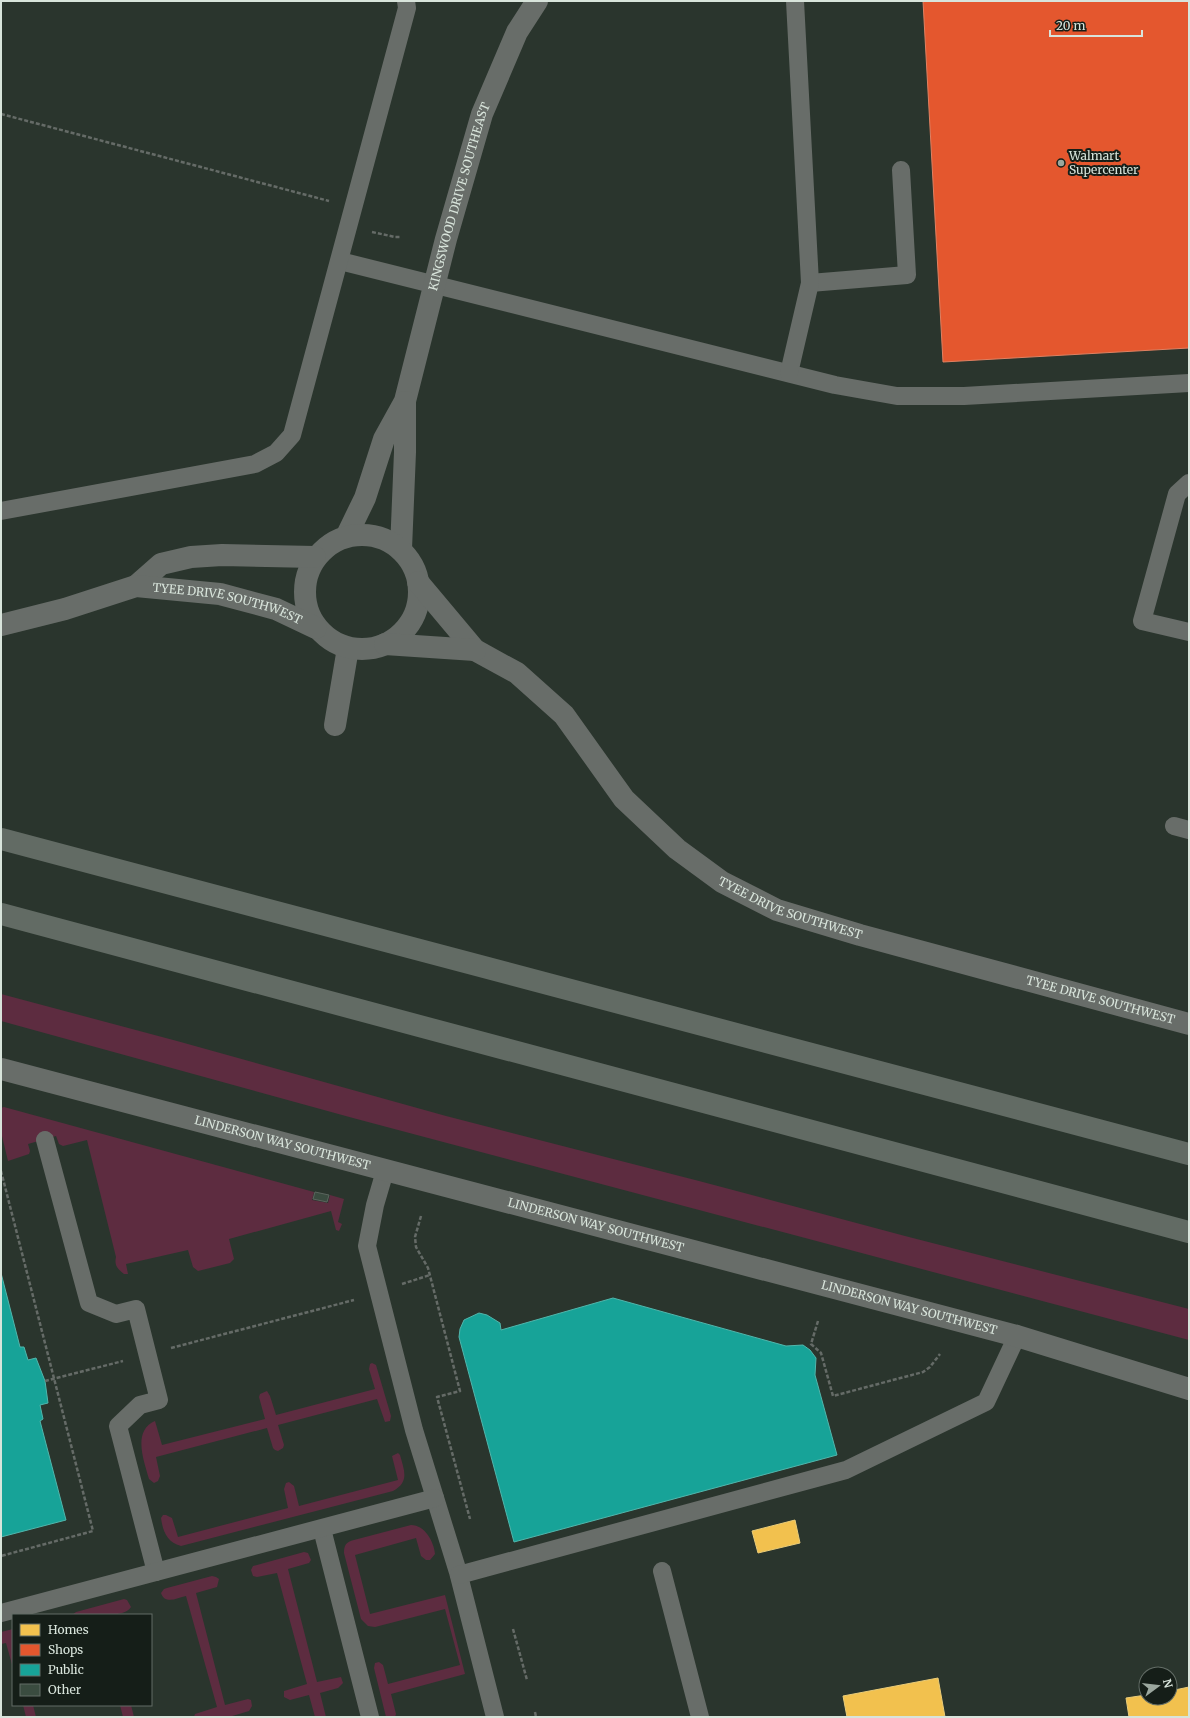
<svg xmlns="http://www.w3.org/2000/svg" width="1190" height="1718" font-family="Merriweather,serif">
	<rect width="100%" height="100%" fill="#2a352d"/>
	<!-- green -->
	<g fill="#5d2c40">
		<path d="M 1,994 L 177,1041 L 446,1116 L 699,1181 L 905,1236 L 1189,1309 L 1189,1340 L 353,1118 L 1,1021 Z"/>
		<path d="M 4,1107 L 314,1192 L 312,1200 L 328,1203 L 330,1195 L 344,1199 L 338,1222 L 342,1224 L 339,1231 L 336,1230 L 331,1211 L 229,1239 L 234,1259 L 230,1263 L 198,1271 L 193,1267 L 188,1250 L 126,1264 L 128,1274 L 124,1274 C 118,1269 114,1266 116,1257 L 87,1140 L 63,1146 L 59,1144 L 56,1136 L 28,1144 L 30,1151 L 29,1154 L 8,1161 L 1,1132 L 1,1108 Z"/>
		<path d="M 372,1363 L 376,1365 L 391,1416 L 390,1421 L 385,1422 L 377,1399 L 278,1425 L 284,1445 L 283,1448 L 278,1451 L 275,1450 L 273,1448 L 267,1428 L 156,1457 L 160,1476 L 158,1481 L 154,1483 L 149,1479 C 144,1461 132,1431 155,1421 L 162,1445 L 265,1419 L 259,1397 L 260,1394 L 267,1391 L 270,1396 L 276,1415 L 375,1389 L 369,1369 L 370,1364 Z"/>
		<path d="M 398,1453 L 400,1455 C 404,1470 410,1482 393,1491 L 181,1546 C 167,1542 163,1532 161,1518 L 163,1515 L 166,1515 L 172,1518 L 178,1537 L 288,1508 L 284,1489 L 286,1483 L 289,1482 L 294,1486 L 299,1506 L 398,1480 L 392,1456 Z"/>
		<path d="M 411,1525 C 425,1525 434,1542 435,1554 L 430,1560 L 426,1560 L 421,1556 L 416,1538 L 355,1555 L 370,1614 L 445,1595 L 465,1674 L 391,1694 L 396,1714 L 395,1717 L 386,1717 L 374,1668 L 375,1663 L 379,1662 L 383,1665 L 388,1684 L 460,1665 L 445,1609 L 375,1627 L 368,1626 L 361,1619 L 344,1553 C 344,1545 346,1542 354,1540 Z"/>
		<path d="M 304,1552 L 308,1553 L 311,1560 L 309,1563 L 288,1569 L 317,1682 L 341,1677 L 343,1683 L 338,1688 L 320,1693 L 326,1717 L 315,1717 L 309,1695 L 290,1700 L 284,1697 L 284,1691 L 307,1684 L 277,1573 L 257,1577 L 253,1576 L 251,1570 L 253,1566 L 257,1565 Z"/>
		<path d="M 212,1576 L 216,1577 L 219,1579 L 217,1587 L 196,1593 L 225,1705 L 248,1699 L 251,1700 L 252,1706 L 249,1711 L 229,1717 L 194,1717 L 195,1714 L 217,1707 L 186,1596 C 177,1598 165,1605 161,1593 L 164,1589 L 167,1588 Z"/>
		<path d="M 124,1599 L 127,1600 L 131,1607 C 124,1619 85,1615 72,1615 L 76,1612 Z"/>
		<path d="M 13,1629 L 13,1668 L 6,1643 L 1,1644 L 1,1632 Z"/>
		<path d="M 23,1705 L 33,1705 L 36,1717 L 26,1717 Z"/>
		<path d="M 120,1705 L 131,1705 L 134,1717 L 123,1717 Z"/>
	</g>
	<!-- homes -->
	<g fill="#f2c14e" stroke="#eacc78">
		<path d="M 795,1520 L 800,1543 L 758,1553 L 752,1531 Z"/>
		<path d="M 938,1678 L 945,1717 L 847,1717 L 843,1696 Z"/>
		<path d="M 1189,1687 L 1189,1717 L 1129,1717 L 1126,1698 L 1146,1695 L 1146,1698 L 1170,1698 L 1170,1691 Z"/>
	</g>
	<!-- shops -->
	<path fill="#e4572e" stroke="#e08162" d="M 923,1 L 1189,1 L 1189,348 L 943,362 Z"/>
	<!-- public -->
	<g fill="#17a398" stroke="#51b6ac">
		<path d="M 1,1273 L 20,1347 L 24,1347 L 28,1360 L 36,1358 L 45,1381 L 48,1403 L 40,1405 L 43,1419 L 40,1421 L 66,1520 L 1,1537 Z"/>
		<path d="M 613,1298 L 786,1346 L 803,1345 L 810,1350 L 816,1358 L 815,1375 L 837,1455 L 514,1542 L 459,1337 L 460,1329 L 464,1320 L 479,1313 L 487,1315 L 500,1323 L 501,1330 Z"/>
	</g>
	<!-- building -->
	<path fill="#3a4c40" stroke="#5b655e" d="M 315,1192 L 329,1195 L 327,1202 L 313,1199 Z"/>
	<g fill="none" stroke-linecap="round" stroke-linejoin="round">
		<!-- path -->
		<g stroke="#656b67" stroke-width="2.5" stroke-dasharray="4 2" stroke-linecap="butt">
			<path d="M 1,114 L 329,201"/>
			<path d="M 372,232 L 395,237 L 401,237"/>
			<path d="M 1,1171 L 93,1531 L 1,1556"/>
			<path d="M 421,1216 L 415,1237 L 416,1247 L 428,1268 L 460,1391 L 437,1397 L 470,1519"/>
			<path d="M 402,1284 L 430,1275"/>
			<path d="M 818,1321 L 811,1344 L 821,1353 L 833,1396 L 923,1372 L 930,1367 L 940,1354"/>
			<path d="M 171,1348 L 354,1300"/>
			<path d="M 45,1381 L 123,1361"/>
			<path d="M 513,1629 L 527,1680"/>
			<path d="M 535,1712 L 536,1717"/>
		</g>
		<!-- service -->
		<g stroke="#686d69" stroke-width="18">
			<path d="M 340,261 L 835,385 L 897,396 L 964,396 L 1189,383"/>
			<path d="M 810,283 L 907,275 L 901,170"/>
			<path d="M 789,373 L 810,283 L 795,1"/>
			<path d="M 1189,483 L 1177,494 L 1142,621 L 1189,632"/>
			<path d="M 1,511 L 255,464 L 276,453 L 292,435 L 407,8 L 406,1"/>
			<path d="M 1174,826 L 1189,830"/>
			<path d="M 45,1140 L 89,1303 L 116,1314 L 136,1309 L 159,1400 L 140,1405 L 118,1426 L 156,1572"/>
			<path d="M 385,1171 L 375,1205 L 367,1246 L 414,1430 L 458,1572 L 495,1717"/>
			<path d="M 322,1529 L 370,1717"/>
			<path d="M 662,1571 L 700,1717"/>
			<path d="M 459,1575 L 846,1470 L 986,1402 L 1017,1336"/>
			<path d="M 1,1613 L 435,1498"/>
		</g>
		<!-- minor -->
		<g stroke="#686d69" stroke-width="22">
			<path id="s1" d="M 347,535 L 365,498 L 384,439 L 405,401 L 446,239 L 482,114 L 517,32 L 537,1"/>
			<path d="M 401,549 L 405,452 L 405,402"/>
			<path d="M 335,725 L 348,648"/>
		</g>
		<!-- tertiary -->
		<g stroke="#686d69" stroke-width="22">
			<circle cx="362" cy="592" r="57"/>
			<path id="s2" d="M 418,582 L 475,650 L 517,673 L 564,715 L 624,799 L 677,849 L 722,882 L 777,910 L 860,935 L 1189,1024"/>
			<path d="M 136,586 L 161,564 L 191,557 L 222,555 L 315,557"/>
			<path id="s3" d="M 1,625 L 65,609 L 136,586 L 220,594 L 276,609 L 316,628"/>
			<path d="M 385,644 L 475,650"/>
			<path id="s4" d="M 1,1069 L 1017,1336 L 1189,1389"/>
		</g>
		<!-- motorway -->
		<g stroke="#626b64" stroke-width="22">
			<path d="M 1,839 L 1189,1154"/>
			<path d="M 1,914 L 1189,1232"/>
		</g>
	</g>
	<!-- markers -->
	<circle fill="#9ba79e" stroke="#151e18" stroke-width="1.5" cx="1061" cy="163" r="4"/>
	<g text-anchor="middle" stroke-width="4" stroke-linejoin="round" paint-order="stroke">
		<!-- poi labels -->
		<g font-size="12" fill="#d8e4db" stroke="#151e18" text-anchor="start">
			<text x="1069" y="160">Walmart<tspan x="1069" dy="14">Supercenter</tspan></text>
		</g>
		<!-- street labels -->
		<g font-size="12" fill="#d8e4db" stroke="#151e18">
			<text dy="4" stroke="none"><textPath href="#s1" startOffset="358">KINGSWOOD DRIVE SOUTHEAST</textPath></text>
			<text dy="4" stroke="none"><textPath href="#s3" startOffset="234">TYEE DRIVE SOUTHWEST</textPath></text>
			<text dy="4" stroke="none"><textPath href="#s2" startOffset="505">TYEE DRIVE SOUTHWEST</textPath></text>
			<text dy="4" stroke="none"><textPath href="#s2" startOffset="829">TYEE DRIVE SOUTHWEST</textPath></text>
			<text dy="4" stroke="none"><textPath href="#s4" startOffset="291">LINDERSON WAY SOUTHWEST</textPath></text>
			<text dy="4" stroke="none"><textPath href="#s4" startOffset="615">LINDERSON WAY SOUTHWEST</textPath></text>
			<text dy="4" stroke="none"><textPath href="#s4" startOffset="939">LINDERSON WAY SOUTHWEST</textPath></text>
		</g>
	</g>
	<!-- border -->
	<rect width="1190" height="1718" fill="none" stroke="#d8e4db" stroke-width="4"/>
	<!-- legend -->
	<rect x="12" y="1614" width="140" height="92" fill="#151e18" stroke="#636d66"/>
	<rect x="20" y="1624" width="20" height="12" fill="#f2c14e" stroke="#636d66"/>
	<text x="48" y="1634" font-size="12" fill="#d8e4db">Homes</text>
	<rect x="20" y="1644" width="20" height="12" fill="#e4572e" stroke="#636d66"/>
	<text x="48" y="1654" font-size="12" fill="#d8e4db">Shops</text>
	<rect x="20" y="1664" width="20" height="12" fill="#17a398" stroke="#636d66"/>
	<text x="48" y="1674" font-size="12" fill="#d8e4db">Public</text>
	<rect x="20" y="1684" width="20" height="12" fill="#3a4c40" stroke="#636d66"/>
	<text x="48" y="1694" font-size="12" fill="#d8e4db">Other</text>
	<!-- north arrow -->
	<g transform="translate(1158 1686) rotate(75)"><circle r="19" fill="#151e18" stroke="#636d66"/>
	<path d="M0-3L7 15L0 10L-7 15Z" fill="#9ba79e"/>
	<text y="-6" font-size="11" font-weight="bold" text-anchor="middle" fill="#d8e4db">N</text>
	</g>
	<!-- scale -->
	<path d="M1050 30v6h92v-6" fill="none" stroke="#d8e4db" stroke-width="2"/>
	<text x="1056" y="30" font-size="12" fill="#d8e4db" stroke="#151e18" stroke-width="3" paint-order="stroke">20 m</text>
</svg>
